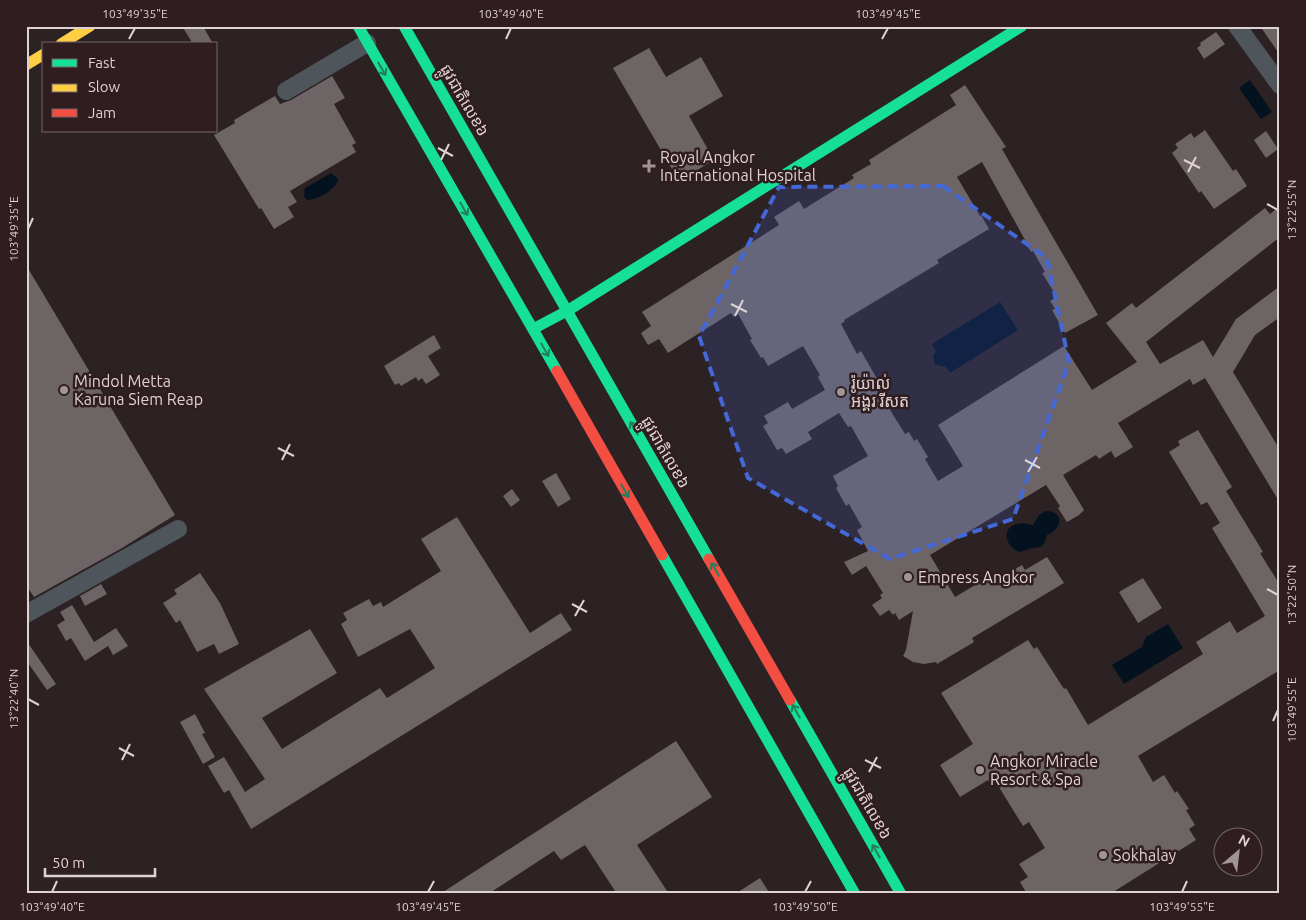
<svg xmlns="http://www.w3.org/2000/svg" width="1306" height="920" font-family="Ubuntu,'Noto Sans Khmer',sans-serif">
	<rect width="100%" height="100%" fill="#2c2123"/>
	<!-- water -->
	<g fill="#041220">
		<path d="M 1250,80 L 1272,112 L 1261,119 L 1239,88 Z"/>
		<path d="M 331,173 L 338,179 C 337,189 318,200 307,200 L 304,197 L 305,188 Z"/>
		<path d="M 1000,302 L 1018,330 L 950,373 L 945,366 L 940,366 L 935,364 L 933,356 L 936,351 L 932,344 Z"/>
		<path d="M 1046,511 C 1064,511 1063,529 1047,535 C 1044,550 1040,546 1029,549 C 1026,550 1023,551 1020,552 C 1006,548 1000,528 1017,524 C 1022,522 1028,525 1033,525 L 1039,515 Z"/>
		<path d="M 1168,624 L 1183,648 L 1124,684 L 1112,665 L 1142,647 L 1146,637 Z"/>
	</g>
	<!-- building -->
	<g fill="#6d6466">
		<path d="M 182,26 L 203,26 L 213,44 L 193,44 Z"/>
		<path d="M 1260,26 L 1280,26 L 1280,55 Z"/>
		<path d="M 1216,32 L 1225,44 L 1204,59 L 1197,48 L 1201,45 L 1200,43 Z"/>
		<path d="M 649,48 L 666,77 L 701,57 L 723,96 L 689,116 L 714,160 L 679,181 L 613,68 Z"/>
		<path d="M 332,76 L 345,98 L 334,104 L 356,143 L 352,145 L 356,152 L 290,191 L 297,202 L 288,207 L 294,217 L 274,229 L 261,208 L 259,209 L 214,135 L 235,123 L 234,120 L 275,96 L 280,104 L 291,100 Z"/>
		<path d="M 965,85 L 1006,147 L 1002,149 L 1098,315 L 1065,333 L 1052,310 L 1055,309 L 1050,301 L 1057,297 L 1042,273 L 1045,272 L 1033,251 L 1031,252 L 1024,240 L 1025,240 L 982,162 L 957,177 L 980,216 L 981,215 L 989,229 L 937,260 L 939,263 L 844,320 L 845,321 L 841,324 L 857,354 L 861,351 L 891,403 L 887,405 L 905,434 L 909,432 L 914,441 L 917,439 L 928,457 L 925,459 L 938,481 L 963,466 L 938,425 L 1064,346 L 1092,390 L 1137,362 L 1106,323 L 1132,303 L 1136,308 L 1265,208 L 1270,214 L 1280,206 L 1280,237 L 1146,342 L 1160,364 L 1203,340 L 1213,357 L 1236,319 L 1280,286 L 1280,317 L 1255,335 L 1233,372 L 1280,450 L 1280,503 L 1205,378 L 1193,385 L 1190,379 L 1118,423 L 1133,447 L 1115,458 L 1111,451 L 1099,459 L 1096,455 L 1063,475 L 1084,510 L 1079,515 L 1067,522 L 1058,508 L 1060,506 L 1046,485 L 930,555 L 955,597 L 997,572 L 1000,578 L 1022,565 L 1025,570 L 1047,557 L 1064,583 L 972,638 L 974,642 L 937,664 L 936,662 L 924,664 L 913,662 L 903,656 L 906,650 L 913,611 L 899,620 L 895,613 L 893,615 L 889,610 L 880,616 L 872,605 L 882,598 L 880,595 L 883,593 L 866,566 L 852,575 L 844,562 L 868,551 L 857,530 L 862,527 L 849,504 L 846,506 L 836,488 L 838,486 L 833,476 L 868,456 L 851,426 L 848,427 L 839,413 L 808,432 L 812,439 L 786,454 L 782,448 L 777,450 L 763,426 L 768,423 L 764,416 L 788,402 L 792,409 L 825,390 L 818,377 L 820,375 L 803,346 L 768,366 L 763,357 L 761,358 L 750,340 L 752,339 L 738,314 L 734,317 L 731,313 L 668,353 L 659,339 L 648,345 L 641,333 L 651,326 L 642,312 L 779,225 L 774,217 L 799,201 L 804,209 L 854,178 L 852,175 L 871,164 L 869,160 L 956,105 L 950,95 Z"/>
		<path d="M 1205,130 L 1233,171 L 1236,169 L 1247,186 L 1214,209 L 1201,191 L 1199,193 L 1172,153 L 1178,148 L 1175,144 L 1191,133 L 1194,138 Z"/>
		<path d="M 1266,131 L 1278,149 L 1266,158 L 1254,140 Z"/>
		<path d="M 26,265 L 175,515 L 122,548 L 34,597 L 26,585 Z"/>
		<path d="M 434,335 L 441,348 L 428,356 L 440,375 L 426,384 L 422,378 L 418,381 L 416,377 L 401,386 L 399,383 L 395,385 L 384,366 Z"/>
		<path d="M 1198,430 L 1232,487 L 1226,491 L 1263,552 L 1260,553 L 1280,585 L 1280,670 L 1138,756 L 1153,782 L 1164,775 L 1175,793 L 1177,791 L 1189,809 L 1186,810 L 1195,825 L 1189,829 L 1196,840 L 1110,894 L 1027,894 L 1020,882 L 1028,877 L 1019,864 L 1045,848 L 1029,822 L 1023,826 L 994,779 L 989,782 L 988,780 L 960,797 L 940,765 L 973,744 L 941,693 L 1028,640 L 1034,649 L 1037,647 L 1064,689 L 1066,688 L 1088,725 L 1203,654 L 1196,642 L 1230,621 L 1237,633 L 1265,616 L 1212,528 L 1220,523 L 1207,502 L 1201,505 L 1169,452 L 1180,445 L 1178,441 Z"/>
		<path d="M 556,473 L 571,499 L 558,507 L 542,481 Z"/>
		<path d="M 512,489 L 520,500 L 511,507 L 503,496 Z"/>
		<path d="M 457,517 L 530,633 L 561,613 L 572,630 L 251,829 L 229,790 L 224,793 L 208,766 L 224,757 L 245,792 L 265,779 L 204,689 L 310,629 L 337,673 L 262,718 L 282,749 L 380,688 L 387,698 L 435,668 L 410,629 L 358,657 L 341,624 L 347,620 L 343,613 L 369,599 L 373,606 L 381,602 L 383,607 L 441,571 L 421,539 Z"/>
		<path d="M 200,573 L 220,603 L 239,644 L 219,654 L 214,644 L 197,652 L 180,620 L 176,623 L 163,603 L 177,594 L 174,590 Z"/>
		<path d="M 1143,578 L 1162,608 L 1138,623 L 1119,592 Z"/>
		<path d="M 101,584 L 107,594 L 85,606 L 80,596 Z"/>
		<path d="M 72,605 L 94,642 L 116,628 L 128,646 L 113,655 L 108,646 L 85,661 L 71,638 L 66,641 L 57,625 L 65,620 L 60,612 Z"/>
		<path d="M 26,640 L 56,684 L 47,690 L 26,660 Z"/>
		<path d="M 195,714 L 205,733 L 202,734 L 215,757 L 203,764 L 180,722 Z"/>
		<path d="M 676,741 L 712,797 L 637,845 L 669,894 L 617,894 L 585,845 L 561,860 L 554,851 L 488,894 L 440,894 Z"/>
		<path d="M 760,878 L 770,894 L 735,894 Z"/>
	</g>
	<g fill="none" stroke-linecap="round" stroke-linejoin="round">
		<!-- street -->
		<g stroke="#4e555b" stroke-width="18">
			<path d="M 1237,26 L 1280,85"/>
			<path d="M 286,91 L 367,43"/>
			<path d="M 26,614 L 178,529"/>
		</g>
		<!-- fast -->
		<g stroke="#16e098" stroke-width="11">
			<path d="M 358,26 L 557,371"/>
			<path d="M 404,26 L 709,559"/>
			<path d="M 533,329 L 567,311 L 1022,26"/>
			<path d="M 662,555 L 855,894"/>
			<path d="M 790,700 L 901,894"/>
		</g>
		<!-- slow -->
		<g stroke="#ffcf43" stroke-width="11">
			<path d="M 61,44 L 90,26"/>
			<path d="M 26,65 L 44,54"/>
		</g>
		<!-- jam -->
		<g stroke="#f24e42" stroke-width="11">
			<path d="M 557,371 L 662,555"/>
			<path d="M 709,559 L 790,700"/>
		</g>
	</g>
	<!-- one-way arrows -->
	<defs><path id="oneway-shaft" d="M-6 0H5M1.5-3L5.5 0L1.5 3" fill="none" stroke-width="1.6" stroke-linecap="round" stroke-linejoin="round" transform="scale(1.25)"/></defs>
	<g stroke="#237e5c">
		<use href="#oneway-shaft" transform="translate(382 69) rotate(60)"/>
		<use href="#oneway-shaft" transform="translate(464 209) rotate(60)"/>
		<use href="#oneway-shaft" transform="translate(545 350) rotate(60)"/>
		<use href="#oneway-shaft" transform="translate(634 428) rotate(-120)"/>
		<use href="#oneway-shaft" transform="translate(625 491) rotate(60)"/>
		<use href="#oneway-shaft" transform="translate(715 569) rotate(-120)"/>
		<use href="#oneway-shaft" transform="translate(796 711) rotate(-120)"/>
		<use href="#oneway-shaft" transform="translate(876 851) rotate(-120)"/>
	</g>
	<!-- marked area -->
	<path fill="#4468d7" fill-opacity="0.2" stroke="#4468d7" stroke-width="4" stroke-dasharray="10 6" stroke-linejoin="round" d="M 943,186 L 1047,258 L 1069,362 L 1013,519 L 890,559 L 748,478 L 699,336 L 779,187 Z"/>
	<!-- ticks -->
	<path fill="none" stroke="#dfd2d4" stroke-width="2" d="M 129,39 L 135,28M 506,39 L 511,28M 882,39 L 888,28M 438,148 L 453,156M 441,160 L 449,144M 1184,160 L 1200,168M 1188,172 L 1196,157M 1267,204 L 1278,210M 28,229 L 33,218M 731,304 L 747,312M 735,316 L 743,300M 278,448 L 294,456M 282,460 L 290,444M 1025,460 L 1040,468M 1028,472 L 1037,457M 1267,589 L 1278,595M 572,604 L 587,612M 575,616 L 584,600M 28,699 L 39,705M 1273,721 L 1278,710M 119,748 L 134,756M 122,760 L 130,744M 865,760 L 881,768M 869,772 L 877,757M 52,892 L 57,881M 428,892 L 434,881M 805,892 L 811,881M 1182,892 L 1187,881"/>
	<!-- markers -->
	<g fill="#a09496" stroke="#301d20" stroke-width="2">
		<path d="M646.5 158.5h5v5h5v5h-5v5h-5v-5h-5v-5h5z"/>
		<circle cx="64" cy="390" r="5"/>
		<circle cx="841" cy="392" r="5"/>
		<circle cx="908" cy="577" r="5"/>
		<circle cx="980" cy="770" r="5"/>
		<circle cx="1103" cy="855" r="5"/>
	</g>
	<g text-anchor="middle" stroke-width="5" stroke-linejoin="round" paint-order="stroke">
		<!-- street labels -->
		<g font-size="16" fill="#dfd2d4" stroke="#301d20">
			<text transform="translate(465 100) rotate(60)" y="6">ផ្លូវជាតិលេខ៦</text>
			<text transform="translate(666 452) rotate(60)" y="6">ផ្លូវជាតិលេខ៦</text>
			<text transform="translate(868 803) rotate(60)" y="6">ផ្លូវជាតិលេខ៦</text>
		</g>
		<!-- poi labels -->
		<g font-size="16" fill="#dfd2d4" stroke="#301d20" text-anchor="start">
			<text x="660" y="163">Royal Angkor<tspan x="660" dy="18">International Hospital</tspan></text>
			<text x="74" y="387">Mindol Metta<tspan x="74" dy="18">Karuna Siem Reap</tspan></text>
			<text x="851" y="389">រ៉ូយ៉ាល់<tspan x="851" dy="18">អង្គរ រីសត</tspan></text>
			<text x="918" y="583">Empress Angkor</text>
			<text x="990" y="767">Angkor Miracle<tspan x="990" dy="18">Resort &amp; Spa</tspan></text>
			<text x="1113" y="861">Sokhalay</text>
		</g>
	</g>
	<!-- border -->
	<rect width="1306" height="920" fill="none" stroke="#301d20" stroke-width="55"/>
	<!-- legend -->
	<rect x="42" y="42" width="175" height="90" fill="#301d20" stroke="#766568"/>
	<rect x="52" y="59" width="25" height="8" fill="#16e098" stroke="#766568"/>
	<text x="88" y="68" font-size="15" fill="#dfd2d4">Fast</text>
	<rect x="52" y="84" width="25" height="8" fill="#ffcf43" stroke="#766568"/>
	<text x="88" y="92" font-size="15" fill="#dfd2d4">Slow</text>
	<rect x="52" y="109" width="25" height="8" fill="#f24e42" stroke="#766568"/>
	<text x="88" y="118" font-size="15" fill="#dfd2d4">Jam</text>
	<!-- north arrow -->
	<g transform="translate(1238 852) rotate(28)"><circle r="24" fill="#301d20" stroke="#766568"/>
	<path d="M0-4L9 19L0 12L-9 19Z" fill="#a09496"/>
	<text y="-8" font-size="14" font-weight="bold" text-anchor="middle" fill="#dfd2d4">N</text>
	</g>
	<!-- scale -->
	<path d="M45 868v8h110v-8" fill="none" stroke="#dfd2d4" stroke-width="2.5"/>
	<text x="52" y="868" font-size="15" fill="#dfd2d4" stroke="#301d20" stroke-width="4" paint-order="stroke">50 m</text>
	<rect x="28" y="28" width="1250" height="864" fill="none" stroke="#dfd2d4" stroke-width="2"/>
	<g font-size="12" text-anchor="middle" fill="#dfd2d4">
		<text x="135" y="18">103°49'35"E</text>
		<text x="511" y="18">103°49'40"E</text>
		<text x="888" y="18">103°49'45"E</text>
		<text transform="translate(1292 210) rotate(-90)" y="4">13°22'55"N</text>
		<text transform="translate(14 229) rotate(-90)" y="4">103°49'35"E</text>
		<text transform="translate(1292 595) rotate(-90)" y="4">13°22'50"N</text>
		<text transform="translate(14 699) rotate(-90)" y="4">13°22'40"N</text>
		<text transform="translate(1292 710) rotate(-90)" y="4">103°49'55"E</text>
		<text x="52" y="911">103°49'40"E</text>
		<text x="428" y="911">103°49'45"E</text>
		<text x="805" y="911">103°49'50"E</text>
		<text x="1182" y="911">103°49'55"E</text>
	</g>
</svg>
